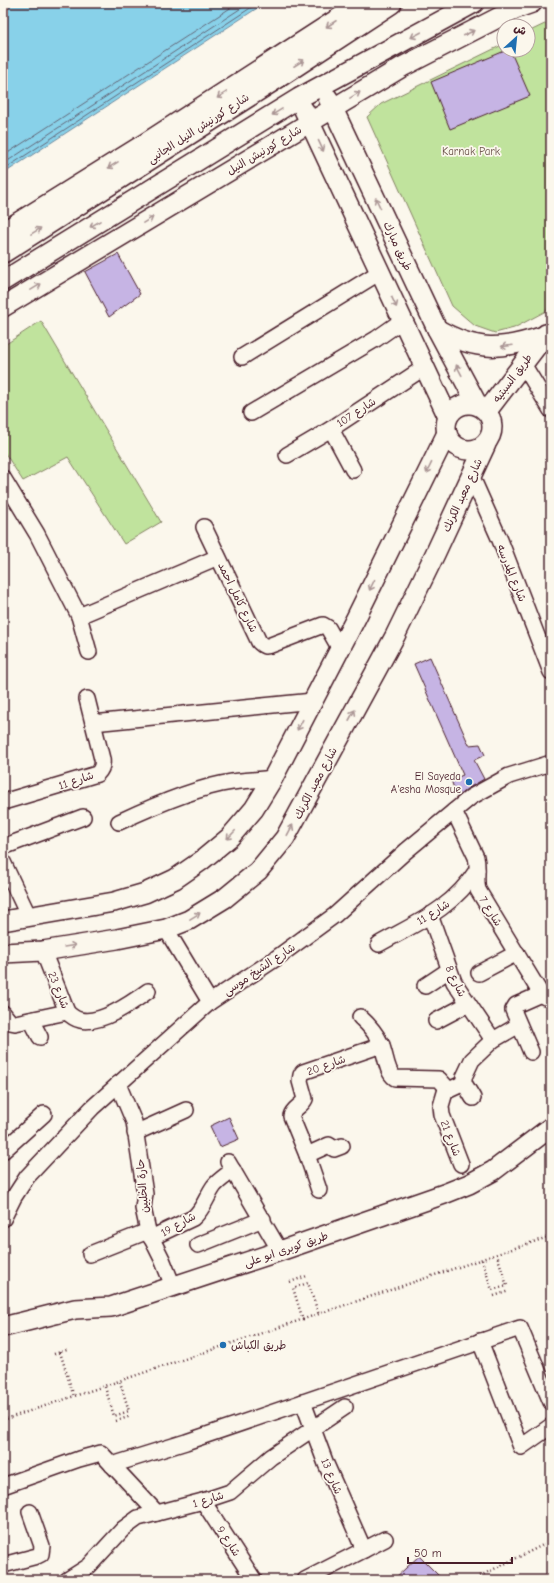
<svg xmlns="http://www.w3.org/2000/svg" width="554" height="1583" font-family="'Comic Neue','Playpen Sans Arabic',sans-serif">
	<rect width="100%" height="100%" fill="#fbf7ec"/>
	<filter id="ink" filterUnits="userSpaceOnUse"><feTurbulence type="fractalNoise" baseFrequency=".025" numOctaves="2"/><feDisplacementMap in="SourceGraphic" scale="8" xChannelSelector="R" yChannelSelector="G"/><feConvolveMatrix kernelMatrix="1 2 1 2 8 2 1 2 1" color-interpolation-filters="sRGB"/></filter>
	<g filter="url(#ink)">
		<!-- green -->
		<g fill="#c0e39d" stroke="#858164">
			<path d="M 551,21 L 551,305 L 546,311 L 514,328 L 495,333 L 475,326 L 452,306 L 367,117 L 381,104 L 504,44 L 504,50 L 528,50 L 528,32 Z"/>
			<path d="M 41,321 L 161,522 L 124,544 L 68,457 L 23,481 L 3,450 L 3,346 Z"/>
		</g>
		<!-- water -->
		<path fill="#88d1e9" stroke="#6f8a9d" d="M 3,3 L 265,3 L 3,174 Z"/>
		<g fill="none" stroke-linecap="round" stroke-linejoin="round">
			<!-- shore -->
			<g stroke="#636677" stroke-width="1">
				<path d="M 3,156 L 238,3"/>
				<path d="M 3,164 L 249,3"/>
				<path d="M 3,170 L 258,3"/>
			</g>
		</g>
		<!-- building -->
		<g fill="#c6b4e4" stroke="#4a1f2b">
			<path d="M 507,50 L 510,50 L 530,96 L 450,129 L 431,82 Z"/>
			<path d="M 118,254 L 140,294 L 109,317 L 85,272 Z"/>
			<path d="M 430,657 L 469,745 L 480,744 L 485,755 L 474,760 L 484,779 L 467,789 L 457,797 L 451,780 L 463,775 L 414,664 Z"/>
			<path d="M 229,1117 L 239,1139 L 220,1147 L 210,1126 Z"/>
			<path d="M 419,1556 L 443,1580 L 393,1580 Z"/>
		</g>
		<g fill="none" stroke-linecap="round" stroke-linejoin="round">
			<defs>
				<g id="minor">
					<path d="M 242,357 L 380,272"/>
					<path d="M 523,364 L 551,410"/>
					<path d="M 251,413 L 376,339 L 403,320"/>
					<path d="M 331,429 L 353,470"/>
					<path d="M 287,455 L 331,429 L 425,367"/>
					<path d="M 471,475 L 500,540 L 551,672"/>
					<path d="M 3,478 L 37,534 L 79,616"/>
					<path d="M 204,527 L 259,642 C 263,646 265,647 271,645 L 323,625 L 328,628 L 340,649"/>
					<path d="M 89,652 L 79,616 L 218,557"/>
					<path d="M 93,723 L 313,701"/>
					<path d="M 3,802 L 97,774 C 102,769 103,765 102,759 L 87,699"/>
					<path d="M 454,811 L 476,857 C 479,869 475,879 478,890 L 541,994 L 545,997 L 551,997"/>
					<path d="M 119,822 C 151,807 197,787 232,782 C 246,780 259,780 273,778"/>
					<path d="M 3,847 L 83,817"/>
					<path d="M 3,862 L 29,917"/>
					<path d="M 430,915 L 454,982 L 493,1040"/>
					<path d="M 166,929 L 210,1002"/>
					<path d="M 379,944 C 418,922 452,909 477,870"/>
					<path d="M 43,951 L 67,1012 C 71,1016 75,1019 80,1020 C 101,1025 133,1002 148,991"/>
					<path d="M 479,973 L 517,953"/>
					<path d="M 425,986 L 449,970"/>
					<path d="M 3,1013 L 10,1022 L 15,1023 L 67,1012"/>
					<path d="M 360,1017 C 369,1025 376,1033 381,1044 C 386,1054 386,1072 395,1078 L 439,1079 L 449,1090 L 464,1083"/>
					<path d="M 31,1020 L 40,1037"/>
					<path d="M 436,1021 L 468,1004"/>
					<path d="M 531,1052 L 513,1010 L 516,1005 L 541,994"/>
					<path d="M 118,1084 L 134,1122 L 145,1194 L 143,1208 L 148,1231 L 162,1259 L 173,1286"/>
					<path d="M 446,1089 L 441,1106 L 442,1115 L 461,1164"/>
					<path d="M 473,1098 L 464,1083 L 464,1077 L 472,1060 L 493,1040 L 519,1025"/>
					<path d="M 135,1133 L 186,1110"/>
					<path d="M 3,1151 L 44,1114"/>
					<path d="M 307,1155 L 329,1145 L 334,1149 L 342,1146"/>
					<path d="M 228,1162 L 280,1251"/>
					<path d="M 319,1190 L 307,1155 L 291,1116 C 293,1108 302,1106 305,1099 L 300,1081 L 301,1075 L 303,1072 L 382,1045"/>
					<path d="M 3,1219 L 14,1197 L 27,1177 L 92,1108 L 210,1002 L 275,959 L 335,915 L 406,851 L 471,797 L 509,776 L 551,763"/>
					<path d="M 151,1238 L 193,1218 C 204,1209 206,1197 214,1186 C 219,1180 227,1175 233,1170"/>
					<path d="M 198,1245 L 263,1219"/>
					<path d="M 90,1254 L 148,1231"/>
					<path d="M 480,1341 L 521,1447 L 551,1426"/>
					<path d="M 303,1402 L 326,1464 L 364,1550"/>
					<path d="M 112,1465 L 186,1442 L 520,1328 L 551,1402"/>
					<path d="M 3,1486 L 79,1459 L 101,1453 L 157,1513"/>
					<path d="M 203,1501 L 254,1580"/>
					<path d="M 3,1565 L 37,1556 L 41,1554 L 42,1546 L 30,1512"/>
					<path d="M 67,1580 L 89,1566 L 123,1529 L 138,1518 L 203,1501 L 230,1492 L 271,1457 L 345,1407"/>
					<path d="M 305,1580 L 385,1539"/>
				</g>
				<g id="tertiary">
					<path d="M 328,98 L 437,329 L 477,404"/>
					<path d="M 304,110 L 448,417"/>
					<path d="M 3,281 L 299,98 L 474,3"/>
					<path d="M 3,307 L 402,67 L 515,9 L 532,3"/>
					<path d="M 437,329 C 477,352 502,350 544,336"/>
					<circle cx="469" cy="427" r="23"/>
					<path d="M 487,411 L 546,334"/>
					<path d="M 3,921 L 114,902 L 145,893 L 175,879 L 201,861 L 230,837 L 254,809 L 273,778 L 356,618 L 447,433"/>
					<path d="M 3,953 L 43,951 L 117,939 L 166,929 L 189,920 L 225,898 L 258,871 L 285,838 L 395,636 L 435,554 L 486,444"/>
					<path d="M 3,1327 L 75,1309 L 111,1307 L 280,1251 L 444,1194 L 469,1184 L 493,1171 L 551,1127"/>
				</g>
				<g id="secondary">
					<path d="M 3,233 L 146,144 L 364,3"/>
					<path d="M 3,252 L 275,79 L 391,3"/>
				</g>
			</defs>
			<!-- minor casing -->
			<use href="#minor" stroke="#4a1f2b" stroke-width="18"/>
			<!-- tertiary casing -->
			<use href="#tertiary" stroke="#4a1f2b" stroke-width="22"/>
			<!-- secondary casing -->
			<use href="#secondary" stroke="#4a1f2b" stroke-width="24"/>
			<!-- path -->
			<g stroke="#4a1f2b" stroke-width="2.5" stroke-dasharray="1 3" stroke-linecap="butt">
				<path d="M 482,1260 L 492,1290 L 507,1286 L 497,1255"/>
				<path d="M 290,1282 L 307,1276"/>
				<path d="M 494,1296 L 509,1291"/>
				<path d="M 303,1320 L 293,1288 L 308,1283 L 319,1315"/>
				<path d="M 60,1352 L 74,1397"/>
				<path d="M 54,1354 L 67,1350"/>
				<path d="M 105,1387 L 114,1416 L 129,1411 L 120,1382"/>
				<path d="M 3,1420 L 551,1236"/>
				<path d="M 116,1421 L 131,1416"/>
				<path d="M 480,1576 L 543,1545 L 551,1543"/>
			</g>
			<!-- minor -->
			<use href="#minor" stroke="#fbf7ec" stroke-width="15"/>
			<!-- tertiary -->
			<use href="#tertiary" stroke="#fbf7ec" stroke-width="19"/>
			<!-- secondary -->
			<use href="#secondary" stroke="#fbf7ec" stroke-width="21"/>
		</g>
		<!-- one-way arrows -->
		<defs><path id="oneway-shaft" d="M-6 0H5M1.5-3L5.5 0L1.5 3" fill="none" stroke-width="1.6" stroke-linecap="round" stroke-linejoin="round"/></defs>
		<g stroke="#ab9695">
			<use href="#oneway-shaft" transform="translate(331 24) rotate(147)"/>
			<use href="#oneway-shaft" transform="translate(469 33) rotate(-27)"/>
			<use href="#oneway-shaft" transform="translate(416 35) rotate(152)"/>
			<use href="#oneway-shaft" transform="translate(299 63) rotate(-33)"/>
			<use href="#oneway-shaft" transform="translate(222 95) rotate(147)"/>
			<use href="#oneway-shaft" transform="translate(355 95) rotate(-31)"/>
			<use href="#oneway-shaft" transform="translate(277 112) rotate(148)"/>
			<use href="#oneway-shaft" transform="translate(321 146) rotate(65)"/>
			<use href="#oneway-shaft" transform="translate(113 165) rotate(148)"/>
			<use href="#oneway-shaft" transform="translate(378 203) rotate(-115)"/>
			<use href="#oneway-shaft" transform="translate(148 220) rotate(-31)"/>
			<use href="#oneway-shaft" transform="translate(95 224) rotate(148)"/>
			<use href="#oneway-shaft" transform="translate(36 231) rotate(-32)"/>
			<use href="#oneway-shaft" transform="translate(36 287) rotate(-31)"/>
			<use href="#oneway-shaft" transform="translate(394 302) rotate(65)"/>
			<use href="#oneway-shaft" transform="translate(507 346) rotate(173)"/>
			<use href="#oneway-shaft" transform="translate(459 370) rotate(-118)"/>
			<use href="#oneway-shaft" transform="translate(429 468) rotate(116)"/>
			<use href="#oneway-shaft" transform="translate(372 585) rotate(116)"/>
			<use href="#oneway-shaft" transform="translate(352 715) rotate(-61)"/>
			<use href="#oneway-shaft" transform="translate(300 725) rotate(118)"/>
			<use href="#oneway-shaft" transform="translate(290 830) rotate(-62)"/>
			<use href="#oneway-shaft" transform="translate(231 835) rotate(134)"/>
			<use href="#oneway-shaft" transform="translate(195 916) rotate(-31)"/>
			<use href="#oneway-shaft" transform="translate(70 946) rotate(-9)"/>
		</g>
	</g>
	<!-- markers -->
	<g fill="#1f6fb2" stroke="#fbf7ec" stroke-width="1.5">
		<circle cx="469" cy="782" r="4"/>
		<circle cx="223" cy="1345" r="4"/>
	</g>
	<g text-anchor="middle" stroke-width="3.5" stroke-linejoin="round" paint-order="stroke">
		<!-- street labels -->
		<g font-size="11" fill="#4a1f2b" stroke="#fbf7ec">
			<text transform="translate(198 128) rotate(-33)" y="4">شارع كورنيش النيل الجانبى</text>
			<text transform="translate(264 150) rotate(-31)" y="4">شارع كورنيش النيل</text>
			<text transform="translate(398 246) rotate(65)" y="4">طريق مبارك</text>
			<text transform="translate(512 378) rotate(-53)" y="4">طريق السبتيه</text>
			<text transform="translate(356 412) rotate(-33)" y="4">شارع 107</text>
			<text transform="translate(462 495) rotate(-65)" y="4">شارع معبد الكرنك</text>
			<text transform="translate(512 573) rotate(68)" y="4">شارع المدرسه</text>
			<text transform="translate(238 597) rotate(64)" y="4">شارع كامل احمد</text>
			<text transform="translate(76 780) rotate(-18)" y="4">شارع 11</text>
			<text transform="translate(315 783) rotate(-62)" y="4">شارع معبد الكرنك</text>
			<text transform="translate(491 911) rotate(58)" y="4">شارع 7</text>
			<text transform="translate(433 912) rotate(-32)" y="4">شارع 11</text>
			<text transform="translate(259 969) rotate(-34)" y="4">شارع الشيخ موسى</text>
			<text transform="translate(456 981) rotate(64)" y="4">شارع 8</text>
			<text transform="translate(59 990) rotate(68)" y="4">شارع 23</text>
			<text transform="translate(326 1065) rotate(-20)" y="4">شارع 20</text>
			<text transform="translate(451 1138) rotate(69)" y="4">شارع 21</text>
			<text transform="translate(142 1186) rotate(-95)" y="4">حارة الخلبين</text>
			<text transform="translate(178 1224) rotate(-29)" y="4">شارع 19</text>
			<text transform="translate(286 1249) rotate(-19)" y="4">طريق كوبرى ابو على</text>
			<text transform="translate(332 1476) rotate(67)" y="4">شارع 13</text>
			<text transform="translate(208 1499) rotate(-17)" y="4">شارع 1</text>
			<text transform="translate(229 1541) rotate(57)" y="4">شارع 9</text>
		</g>
		<!-- park labels -->
		<g font-size="11" fill="#685048" stroke="#fbf7ec">
			<text x="471" y="155">Karnak Park</text>
		</g>
		<!-- poi labels -->
		<g font-size="11" fill="#4a1f2b" stroke="#fbf7ec" text-anchor="end">
			<text x="461" y="780">El Sayeda<tspan x="461" dy="13">A'esha Mosque</tspan></text>
			<text x="231" y="1349" text-anchor="start">طريق الكباش</text>
		</g>
	</g>
	<!-- margin -->
	<rect width="554" height="1583" fill="none" stroke="#fbf7ec" stroke-width="16"/>
	<rect x="8" y="8" width="538" height="1567" fill="none" stroke="#4a1f2b" stroke-width="1.5" filter="url(#ink)"/>
	<!-- north arrow -->
	<g transform="translate(516 38) rotate(27)"><circle r="19" fill="#fbf7ec" stroke="#b4a19f"/>
	<path d="M0-3L7 15L0 10L-7 15Z" fill="#1f6fb2"/>
	<text y="-6" font-size="11" font-weight="bold" text-anchor="middle" fill="#4a1f2b">ش</text>
	</g>
	<!-- scale -->
	<path d="M408 1557v6h104v-6" fill="none" stroke="#4a1f2b" stroke-width="2"/>
	<text x="414" y="1557" font-size="12" fill="#4a1f2b" stroke="#fbf7ec" stroke-width="3" paint-order="stroke">50 m</text>
</svg>
